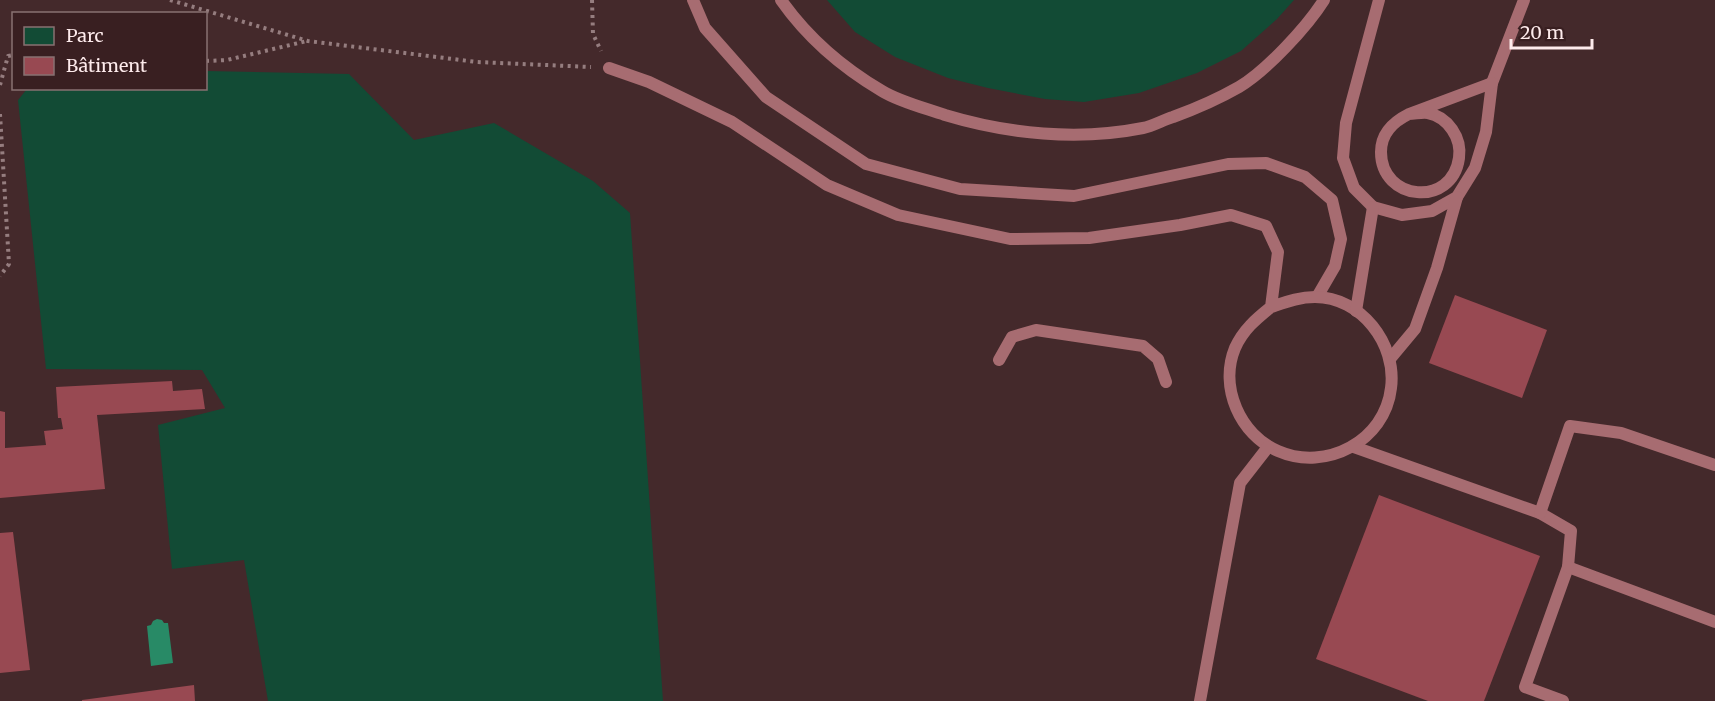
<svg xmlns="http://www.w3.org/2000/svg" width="1715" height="701" font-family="Merriweather,serif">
	<rect width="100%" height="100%" fill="#44292b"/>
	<!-- green -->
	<g fill="#124b35">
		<path d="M 827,0 L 1294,0 L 1277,19 L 1241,51 L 1197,73 L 1139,93 L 1084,102 L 1045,99 L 988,88 L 948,78 L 895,57 L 855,32 Z"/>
		<path d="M 206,71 L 349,74 L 414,140 L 494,123 L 593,181 L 630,213 L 663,701 L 268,701 L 244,560 L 172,569 L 158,425 L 225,408 L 202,370 L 46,369 L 18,100 L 27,89 L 206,88 Z"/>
	</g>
	<!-- water -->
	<path fill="#288a66" d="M 157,619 L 162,620 L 164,623 L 168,623 L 173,663 L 151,666 L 147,626 L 151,625 L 153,621 Z"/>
	<!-- building -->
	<g fill="#984952">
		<path d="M 1455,295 L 1547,330 L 1522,398 L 1429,363 Z"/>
		<path d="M 172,381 L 173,391 L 202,389 L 205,409 L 97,415 L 105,489 L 0,498 L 0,411 L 5,412 L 5,448 L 46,445 L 44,431 L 63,429 L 61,418 L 58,418 L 56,387 Z"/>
		<path d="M 1379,495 L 1540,556 L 1484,701 L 1428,701 L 1316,659 Z"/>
		<path d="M 13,532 L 30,670 L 0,673 L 0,533 Z"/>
		<path d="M 194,685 L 195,701 L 82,701 L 82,700 Z"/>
	</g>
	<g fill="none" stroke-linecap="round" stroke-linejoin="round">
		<!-- path -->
		<g stroke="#957d7f" stroke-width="4" stroke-dasharray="3 4.5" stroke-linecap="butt">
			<path d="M 170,0 L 308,41 L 477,62 L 591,67"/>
			<path d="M 592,0 L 593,34 L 601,51"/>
			<path d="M 206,61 L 227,60 L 307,41"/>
			<path d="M 0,85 L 8,56 L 14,55"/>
			<path d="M 0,114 L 9,264 L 0,276"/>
		</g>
		<!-- lane -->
		<g stroke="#a76c71" stroke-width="12">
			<path d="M 693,0 L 705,28 L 766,97 L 866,164 L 960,189 L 1074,196 L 1228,164 L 1266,163 L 1305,177 L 1332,200 L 1341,239 L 1335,266 L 1317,297"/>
			<path d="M 781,0 C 807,37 843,68 882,91 C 900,102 925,108 945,115 C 1008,134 1078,141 1143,128 C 1153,126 1163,120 1173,117 C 1195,109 1218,99 1239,87 C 1266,71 1307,27 1324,0"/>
			<path d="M 1379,0 L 1346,123 L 1343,158 L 1354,188 L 1373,207 L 1402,215 L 1432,211 L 1457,197 L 1475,168 L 1486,132 L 1492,83 L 1524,0"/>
			<path d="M 609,68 L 649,82 L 732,122 L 827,185 L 898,215 L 1010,239 L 1089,238 L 1180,225 L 1231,215 L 1266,226 L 1278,252 L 1271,307 C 1256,319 1243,330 1235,348 C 1219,387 1240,435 1278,451 C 1326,472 1385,441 1391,388 C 1397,344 1361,297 1315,297 C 1299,297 1286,302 1271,307"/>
			<path d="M 1409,114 C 1415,114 1422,112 1428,113 C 1448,117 1462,138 1459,158 C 1452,208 1381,201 1381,152 C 1381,133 1393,122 1409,114 L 1492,83"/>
			<path d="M 1356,311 L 1373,207"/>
			<path d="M 1390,359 L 1415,329 L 1437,268 L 1457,197"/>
			<path d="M 999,360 L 1012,337 L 1036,330 L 1143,346 L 1158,359 L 1166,382"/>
			<path d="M 1354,447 L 1540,513 L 1571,531 L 1568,567 L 1525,687 L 1563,701"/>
			<path d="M 1540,513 L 1570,426 L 1621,433 L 1715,465"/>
			<path d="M 1568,567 L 1715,622"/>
			<path d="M 1200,701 L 1240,483 L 1268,447"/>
		</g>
	</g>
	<!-- legend -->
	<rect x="12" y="12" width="195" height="78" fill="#391f21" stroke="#887172" stroke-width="1.5"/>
	<rect x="24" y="27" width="30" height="18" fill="#124b35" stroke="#887172" stroke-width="1.5"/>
	<text x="66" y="42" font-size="18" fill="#feebec">Parc</text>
	<rect x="24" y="57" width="30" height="18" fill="#984952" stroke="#887172" stroke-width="1.5"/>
	<text x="66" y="72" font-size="18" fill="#feebec">Bâtiment</text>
	<!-- scale -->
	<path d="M1511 39v9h81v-9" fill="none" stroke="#feebec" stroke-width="3"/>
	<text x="1520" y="39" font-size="18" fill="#feebec" stroke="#391f21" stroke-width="4.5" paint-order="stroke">20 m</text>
</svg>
